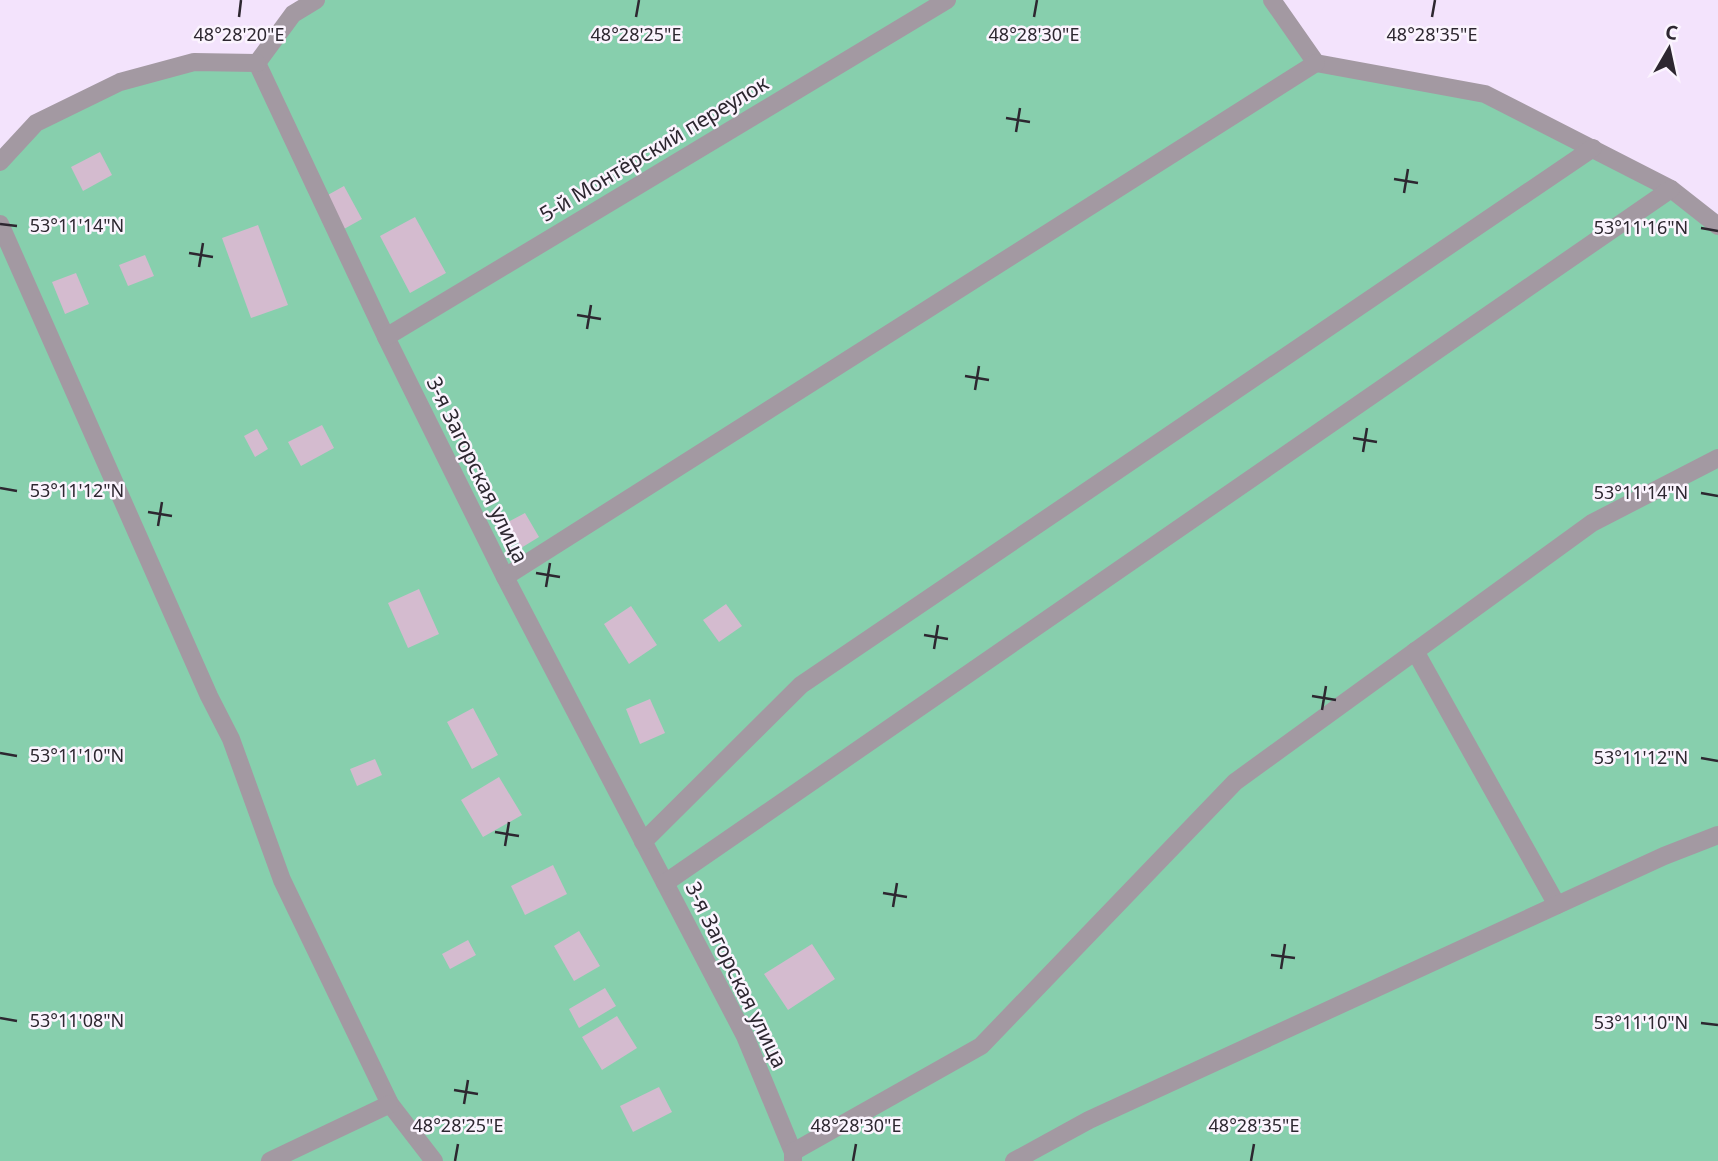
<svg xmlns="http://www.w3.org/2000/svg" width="1718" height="1161" font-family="'Noto Sans',sans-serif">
	<rect width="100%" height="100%" fill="#f3e3fc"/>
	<!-- green -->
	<path fill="#87cfad" d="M 316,0 L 1272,0 L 1316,63 L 1485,94 L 1593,148 L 1718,226 L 1718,1161 L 0,1161 L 0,162 L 36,123 L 194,62 L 257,63 Z"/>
	<!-- building -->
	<g fill="#d4bbcf">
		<path d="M 100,152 L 112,175 L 83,191 L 71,167 Z"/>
		<path d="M 344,186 L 362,219 L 344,229 L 326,196 Z"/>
		<path d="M 415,217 L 446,273 L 410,293 L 380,236 Z"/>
		<path d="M 258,225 L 288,305 L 251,318 L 222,238 Z"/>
		<path d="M 145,255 L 154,276 L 128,286 L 119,265 Z"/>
		<path d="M 76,273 L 89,304 L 65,314 L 52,282 Z"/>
		<path d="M 322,425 L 334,448 L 301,466 L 288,442 Z"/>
		<path d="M 257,429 L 268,449 L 255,457 L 244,436 Z"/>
		<path d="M 525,513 L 539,537 L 521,548 L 506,523 Z"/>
		<path d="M 419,589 L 439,634 L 408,648 L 388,603 Z"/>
		<path d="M 726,604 L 742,626 L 719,642 L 703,620 Z"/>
		<path d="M 631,606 L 657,645 L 629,664 L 604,624 Z"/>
		<path d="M 650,699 L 665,733 L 640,744 L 626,709 Z"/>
		<path d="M 473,708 L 498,755 L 472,769 L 447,722 Z"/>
		<path d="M 375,759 L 382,775 L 357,786 L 350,769 Z"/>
		<path d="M 499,777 L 522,815 L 483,837 L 461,800 Z"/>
		<path d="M 553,865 L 567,894 L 525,915 L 511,886 Z"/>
		<path d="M 579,931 L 600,966 L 574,981 L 554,946 Z"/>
		<path d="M 468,940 L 476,955 L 450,969 L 442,954 Z"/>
		<path d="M 812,944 L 835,979 L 788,1010 L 764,974 Z"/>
		<path d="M 605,988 L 616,1006 L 579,1028 L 569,1009 Z"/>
		<path d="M 617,1016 L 637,1048 L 602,1070 L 582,1037 Z"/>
		<path d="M 659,1087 L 672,1112 L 633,1132 L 620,1106 Z"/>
	</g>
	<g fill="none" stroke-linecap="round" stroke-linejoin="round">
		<!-- minor -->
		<g stroke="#a399a2" stroke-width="18">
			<path d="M 1272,0 L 1316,63 L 1485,94 L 1671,189 L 1718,226"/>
			<path d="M 257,63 L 386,337 L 505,577 L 745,1036 L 793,1152 L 793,1161"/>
			<path d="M 257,63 L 293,14 L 316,0"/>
			<path d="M 0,162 L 36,123 L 120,82 L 194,62 L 257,63"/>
			<path d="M 0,224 L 209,696 L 231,739 L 282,880 L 390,1104 L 434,1161"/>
			<path d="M 386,337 L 947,0"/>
			<path d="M 505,577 L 1316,63"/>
			<path d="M 1415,651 L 1557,905"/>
			<path d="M 643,842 L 801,685 L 1593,148"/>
			<path d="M 665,883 L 1671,189"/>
			<path d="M 793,1152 L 981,1046 L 1235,782 L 1592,523 L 1718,458"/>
			<path d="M 270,1161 L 390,1104"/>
			<path d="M 1014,1161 L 1089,1120 L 1664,856 L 1718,835"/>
		</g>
	</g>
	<!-- ticks -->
	<path fill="none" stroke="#2d2730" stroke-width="2.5" d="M 239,17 L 241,0M 636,17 L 639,0M 1034,17 L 1037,0M 1432,17 L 1435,0M 1006,118 L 1030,122M 1016,132 L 1020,108M 1394,179 L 1418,183M 1404,193 L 1408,169M 0,224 L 17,226M 1701,228 L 1718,231M 189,253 L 213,257M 199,267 L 203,243M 577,315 L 601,319M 587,329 L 591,305M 965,376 L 989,380M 975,390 L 979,366M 1353,438 L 1377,442M 1363,452 L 1367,428M 0,488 L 17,491M 1701,493 L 1718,496M 148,512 L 172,516M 158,526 L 162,502M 536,573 L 560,577M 546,587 L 550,563M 924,635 L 948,639M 934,649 L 938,625M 1312,696 L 1336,700M 1322,710 L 1326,686M 0,753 L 17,756M 1701,758 L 1718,761M 495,832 L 519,836M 505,846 L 509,822M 883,893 L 907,897M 893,907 L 897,883M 1271,955 L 1295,958M 1281,969 L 1285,944M 0,1018 L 17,1021M 1701,1023 L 1718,1025M 454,1090 L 478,1094M 464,1104 L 468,1080M 455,1161 L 458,1144M 853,1161 L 856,1144M 1251,1161 L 1254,1144"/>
	<g text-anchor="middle" stroke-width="5" stroke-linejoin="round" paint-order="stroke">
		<!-- street labels -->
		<g font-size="21" fill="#2d2730" stroke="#fbf4fe">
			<text transform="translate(654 149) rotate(-31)" y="7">5-й Монтёрский переулок</text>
			<text transform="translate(477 470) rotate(64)" y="7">3-я Загорская улица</text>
			<text transform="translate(736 975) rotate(64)" y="7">3-я Загорская улица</text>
		</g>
	</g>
	<g font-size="18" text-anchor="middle" fill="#2d2730" stroke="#fbf4fe" stroke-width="5" stroke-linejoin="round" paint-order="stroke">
		<text x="239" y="41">48°28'20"E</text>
		<text x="636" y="41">48°28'25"E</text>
		<text x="1034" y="41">48°28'30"E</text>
		<text x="1432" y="41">48°28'35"E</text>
		<text x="77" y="232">53°11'14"N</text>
		<text x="1641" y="234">53°11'16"N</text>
		<text x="77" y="497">53°11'12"N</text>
		<text x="1641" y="499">53°11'14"N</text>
		<text x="77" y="762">53°11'10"N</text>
		<text x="1641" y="764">53°11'12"N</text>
		<text x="77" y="1027">53°11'08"N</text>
		<text x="1641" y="1029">53°11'10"N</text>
		<text x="458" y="1132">48°28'25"E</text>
		<text x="856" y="1132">48°28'30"E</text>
		<text x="1254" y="1132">48°28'35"E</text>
	</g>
	<!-- north arrow -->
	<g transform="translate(1669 49) rotate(9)" stroke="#fbf4fe" stroke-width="5" paint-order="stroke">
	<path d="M0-5L12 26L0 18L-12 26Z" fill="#2d2730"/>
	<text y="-10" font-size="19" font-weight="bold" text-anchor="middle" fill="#2d2730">С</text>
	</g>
</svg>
